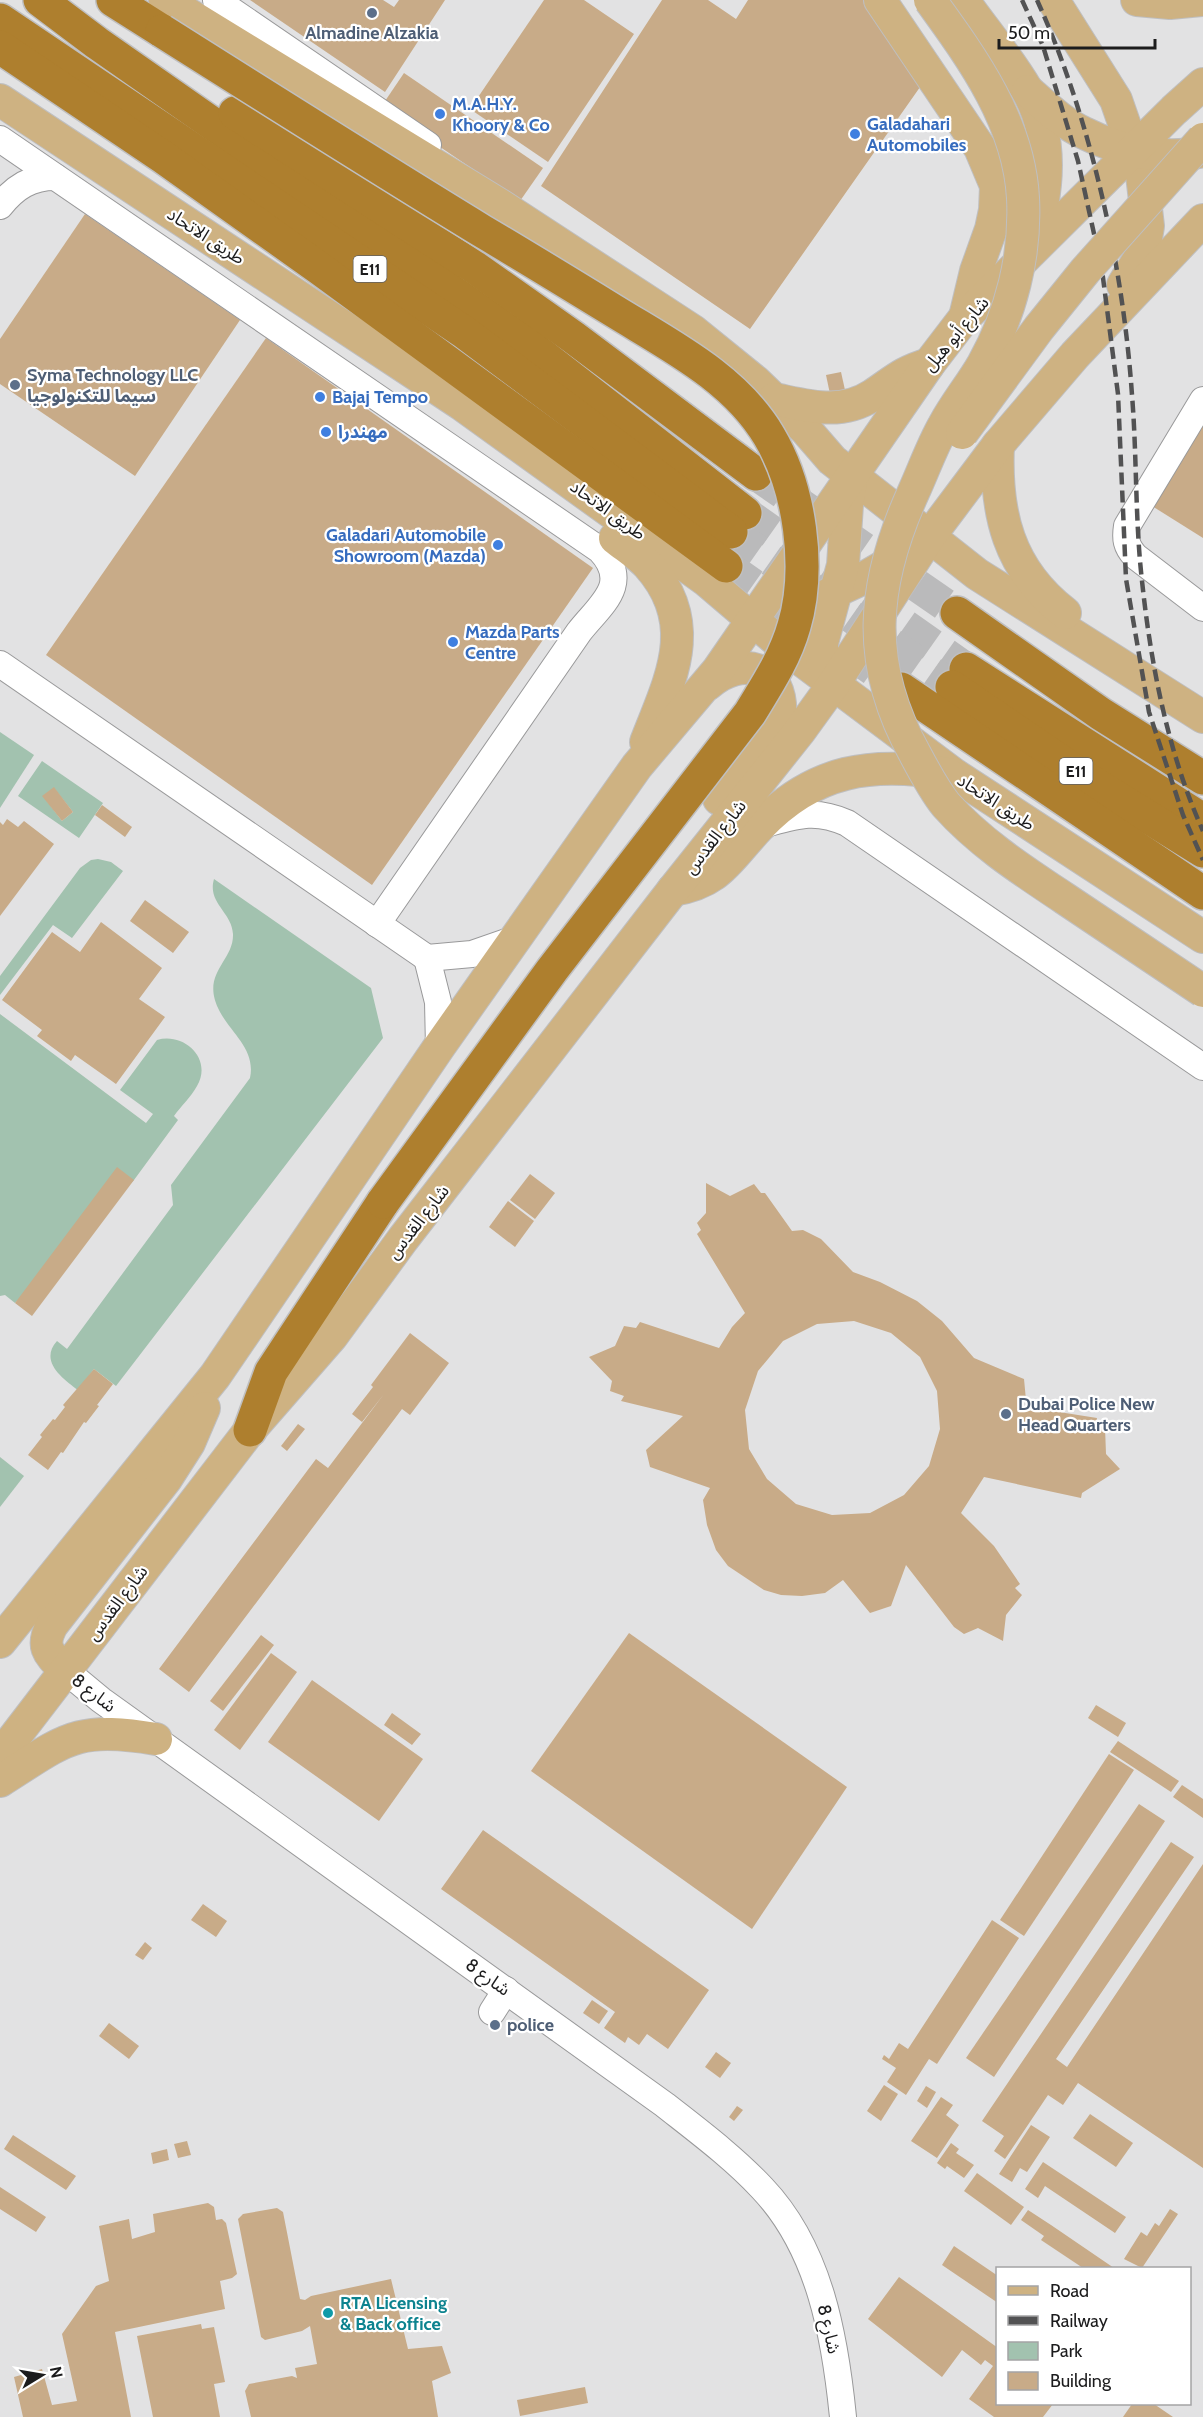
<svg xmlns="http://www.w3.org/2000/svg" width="1203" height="2417" font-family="Cabin,'Noto Sans Arabic',sans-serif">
	<rect width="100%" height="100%" fill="#e2e2e3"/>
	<!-- green -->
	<g fill="#a2c2af" fill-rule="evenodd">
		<path d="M 0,732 L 34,755 L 0,808 Z"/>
		<path d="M 42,761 L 103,803 L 79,838 L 18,796 ZM 54,788 L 73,812 L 62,821 L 43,796 Z"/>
		<path d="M 98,859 L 111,862 L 123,871 L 72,938 L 53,925 L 0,995 L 0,976 L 80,868 L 91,860 Z"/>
		<path d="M 214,879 L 371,988 L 383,1038 L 116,1386 L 94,1369 L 78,1390 C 62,1378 39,1361 57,1341 L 67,1349 L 173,1205 L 171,1185 L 250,1078 C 256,1050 232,1034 220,1012 C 199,973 234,962 233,934 C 232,912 207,903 214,879 Z"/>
		<path d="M 0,1014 L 146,1123 L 153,1114 L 120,1090 L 157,1040 C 184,1032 213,1059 197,1086 C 191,1097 181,1106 174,1116 L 178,1120 L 134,1180 L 15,1303 L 5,1295 L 0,1296 Z"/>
		<path d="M 0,1457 L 24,1476 L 0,1507 Z"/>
	</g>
	<!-- building -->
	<g fill="#c8ab88" fill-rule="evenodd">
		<path d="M 250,0 L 383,0 L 394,7 L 399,0 L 445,0 L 385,92 Z"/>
		<path d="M 544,0 L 584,0 L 634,34 L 548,162 L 470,109 Z"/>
		<path d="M 662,0 L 708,0 L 736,19 L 748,0 L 864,0 L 925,80 L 750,329 L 541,186 Z"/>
		<path d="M 404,73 L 543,168 L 520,201 L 381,107 Z"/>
		<path d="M 85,214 L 240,320 L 135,476 L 0,384 L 0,339 Z"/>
		<path d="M 266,338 L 593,568 L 372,885 L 46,655 Z"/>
		<path d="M 841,372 L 845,390 L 830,394 L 826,375 Z"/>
		<path d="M 1203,424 L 1203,538 L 1152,506 Z"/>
		<path d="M 54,787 L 73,812 L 62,821 L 42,796 Z"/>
		<path d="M 102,805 L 132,827 L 125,837 L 95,815 Z"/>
		<path d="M 7,819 L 18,827 L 24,821 L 54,844 L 0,916 L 0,822 L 3,825 Z"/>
		<path d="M 145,900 L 189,932 L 173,953 L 130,921 Z"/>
		<path d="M 101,922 L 162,968 L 139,999 L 165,1017 L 116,1084 L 75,1055 L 71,1061 L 37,1036 L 42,1030 L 2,1000 L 52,932 L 80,952 Z"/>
		<path d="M 117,1167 L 134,1180 L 32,1316 L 15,1303 Z"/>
		<path d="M 530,1174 L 555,1193 L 535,1219 L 510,1200 Z"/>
		<path d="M 706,1183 L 730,1196 L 754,1184 L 761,1193 L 765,1193 L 792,1231 L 803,1230 L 821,1239 L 853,1272 L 880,1282 L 917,1301 L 942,1321 L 974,1358 L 1024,1379 L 1026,1400 L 1017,1410 L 1059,1412 L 1097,1418 L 1096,1424 L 1105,1427 L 1106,1454 L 1120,1469 L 1082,1493 L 1081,1498 L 984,1477 L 961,1513 L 994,1546 L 1020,1584 L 1015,1588 L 1022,1595 L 1006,1615 L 1003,1641 L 978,1628 L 964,1634 L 954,1627 L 906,1565 L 891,1606 L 870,1613 L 843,1580 L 825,1593 L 802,1596 L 781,1595 L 764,1590 L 728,1566 L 716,1550 L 707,1525 L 703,1500 L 710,1488 L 650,1467 L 646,1450 L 683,1416 L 621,1401 L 624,1396 L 610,1391 L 612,1381 L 589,1357 L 615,1346 L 624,1326 L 636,1328 L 640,1322 L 719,1348 L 732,1327 L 745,1313 L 697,1234 L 701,1230 L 697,1223 L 706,1213 ZM 854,1321 L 891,1333 L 920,1357 L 937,1391 L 940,1429 L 929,1466 L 904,1495 L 870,1513 L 832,1515 L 796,1504 L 767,1479 L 749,1449 L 745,1410 L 758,1371 L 783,1341 L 817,1324 Z"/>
		<path d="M 508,1201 L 534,1221 L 515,1247 L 489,1227 Z"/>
		<path d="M 410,1333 L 449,1363 L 410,1415 L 402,1409 L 189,1692 L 159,1669 L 316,1459 L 328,1468 L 384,1394 L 362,1422 L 352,1414 L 373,1387 L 371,1385 Z"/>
		<path d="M 94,1369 L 113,1384 L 97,1405 L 99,1406 L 86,1423 L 84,1422 L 63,1453 L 61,1452 L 48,1470 L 28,1455 L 42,1437 L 40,1435 L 53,1419 L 55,1420 L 65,1407 L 63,1405 Z"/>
		<path d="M 298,1424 L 305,1429 L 287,1451 L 281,1446 Z"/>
		<path d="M 629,1633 L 847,1787 L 752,1929 L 531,1771 Z"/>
		<path d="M 261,1635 L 274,1645 L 223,1711 L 210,1701 Z"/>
		<path d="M 271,1653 L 297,1672 L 240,1750 L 214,1730 Z"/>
		<path d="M 312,1680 L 423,1759 L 379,1821 L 268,1742 Z"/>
		<path d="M 1096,1705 L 1126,1723 L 1118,1737 L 1088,1718 Z"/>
		<path d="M 392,1713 L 421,1734 L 412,1745 L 384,1725 Z"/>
		<path d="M 1118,1741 L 1179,1781 L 1171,1792 L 1110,1752 Z"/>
		<path d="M 1109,1754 L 1134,1770 L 1024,1936 L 1000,1920 Z"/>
		<path d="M 1182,1785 L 1203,1799 L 1203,1818 L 1173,1797 Z"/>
		<path d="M 1139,1804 L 1165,1821 L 994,2077 L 966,2058 Z"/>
		<path d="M 483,1830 L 709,1990 L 668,2049 L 647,2034 L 639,2045 L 628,2037 L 625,2043 L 604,2028 L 615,2012 L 441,1889 Z"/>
		<path d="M 1171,1842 L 1194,1857 L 1056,2059 L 1067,2067 L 1203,1864 L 1203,2168 L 1078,2083 L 1063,2105 L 1048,2095 L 1005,2159 L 994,2151 L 1004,2136 L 982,2121 Z"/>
		<path d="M 203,1904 L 227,1921 L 216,1937 L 191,1920 Z"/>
		<path d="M 992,1920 L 1019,1938 L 937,2064 L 929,2059 L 906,2095 L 887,2082 L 896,2068 L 882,2059 L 884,2055 L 889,2059 L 899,2043 L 908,2049 Z"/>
		<path d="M 145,1942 L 152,1948 L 143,1960 L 135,1955 Z"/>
		<path d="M 592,2000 L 608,2011 L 599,2024 L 583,2013 Z"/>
		<path d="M 109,2023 L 139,2046 L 129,2059 L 99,2036 Z"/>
		<path d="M 716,2052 L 731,2063 L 720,2078 L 705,2067 Z"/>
		<path d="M 884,2085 L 898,2094 L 881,2121 L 867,2111 Z"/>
		<path d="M 926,2086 L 936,2092 L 927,2108 L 917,2101 Z"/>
		<path d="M 941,2097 L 953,2105 L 946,2115 L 959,2125 L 937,2158 L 911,2141 Z"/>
		<path d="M 737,2106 L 743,2110 L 734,2121 L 729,2117 Z"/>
		<path d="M 1090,2114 L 1133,2143 L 1116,2167 L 1073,2138 Z"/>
		<path d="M 1031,2125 L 1050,2137 L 1027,2172 L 1020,2168 L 1012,2182 L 999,2174 Z"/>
		<path d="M 13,2135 L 76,2176 L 66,2190 L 4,2149 Z"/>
		<path d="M 187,2141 L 191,2155 L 178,2158 L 174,2144 Z"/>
		<path d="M 951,2143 L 959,2149 L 956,2153 L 974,2165 L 964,2178 L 947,2166 L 945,2169 L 937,2163 Z"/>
		<path d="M 167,2149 L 169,2160 L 153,2164 L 151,2153 Z"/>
		<path d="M 1043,2162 L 1126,2217 L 1115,2233 L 1045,2186 L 1038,2198 L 1025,2189 Z"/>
		<path d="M 977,2173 L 1024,2207 L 1011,2225 L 964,2191 Z"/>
		<path d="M 0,2187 L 46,2217 L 36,2232 L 0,2209 Z"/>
		<path d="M 208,2203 L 214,2207 L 216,2220 L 222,2219 L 226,2223 L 237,2274 L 232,2278 L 220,2281 L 225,2309 L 115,2332 L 131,2417 L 23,2417 L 14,2377 L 42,2369 L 52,2405 L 77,2401 L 62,2334 L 96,2286 L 109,2281 L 99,2226 L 129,2219 L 132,2239 L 155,2232 L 153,2214 Z"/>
		<path d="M 277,2208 L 283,2212 L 300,2299 L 305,2300 L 311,2296 L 391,2279 L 408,2349 L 442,2346 L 451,2373 L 432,2381 L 438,2417 L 251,2417 L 245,2391 L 249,2384 L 292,2376 L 297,2378 L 295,2368 L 317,2364 L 310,2326 L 302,2331 L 265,2340 L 261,2337 L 238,2219 L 243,2214 Z"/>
		<path d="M 1170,2209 L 1178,2214 L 1142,2268 L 1124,2259 L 1141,2232 L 1147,2236 L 1155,2223 L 1159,2226 Z"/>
		<path d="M 1028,2210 L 1051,2225 L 1114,2268 L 1083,2268 L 1041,2240 L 1044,2236 L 1021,2220 Z"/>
		<path d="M 954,2246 L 998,2276 L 998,2303 L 942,2265 Z"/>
		<path d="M 899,2277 L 998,2348 L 998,2404 L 1053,2404 L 1043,2417 L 994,2417 L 969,2399 L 993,2366 L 985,2360 L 981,2365 L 962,2350 L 942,2377 L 868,2319 Z"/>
		<path d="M 201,2324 L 202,2329 L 214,2327 L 225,2382 L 214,2384 L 220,2417 L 153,2417 L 137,2336 Z"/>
		<path d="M 585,2387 L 588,2403 L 520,2416 L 517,2400 Z"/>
		<path d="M 1132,2404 L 1154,2404 L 1173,2417 L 1123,2417 Z"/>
	</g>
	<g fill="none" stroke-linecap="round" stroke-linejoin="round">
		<!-- highway-tunnel -->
		<g stroke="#bababb" stroke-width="33" stroke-dasharray="33 16" stroke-linecap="butt">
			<path d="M 756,474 L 957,613"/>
			<path d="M 745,513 L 966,669"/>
			<path d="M 731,532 L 952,687"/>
			<path d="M 726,566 L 901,689"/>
		</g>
		<defs>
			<g id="minor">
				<path d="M 216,0 L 428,145"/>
				<path d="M 0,139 L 600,550 C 632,584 600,605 579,632 L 377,924"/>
				<path d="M 0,206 C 15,187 31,177 55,177"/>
				<path d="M 1203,400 L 1127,526 C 1125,539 1126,546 1135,556 L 1203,608"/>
				<path d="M 0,664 L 427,958 L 472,954 L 515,939"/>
				<path d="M 762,825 C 795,816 814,808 847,823 L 1203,1067"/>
				<path d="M 427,958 L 438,1002 L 439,1047"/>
				<path d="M 66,1671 L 101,1700 L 665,2105 C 698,2131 733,2157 762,2188 C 820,2249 835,2337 843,2417"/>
				<path d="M 492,2012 L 506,1990"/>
			</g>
			<g id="major">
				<path d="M 165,0 L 500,205 L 693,331 L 756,382 L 806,430 L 832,460 L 977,574 L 1203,717"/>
				<path d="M 880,0 L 980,148 L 996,186 L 995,210 L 991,229 L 976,271 L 965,317"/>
				<path d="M 963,0 C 984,30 1009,59 1027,90 C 1056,141 1048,198 1030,250"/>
				<path d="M 1053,0 L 1116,100 L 1142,175 L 1148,226 L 1144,251 L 1123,285"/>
				<path d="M 1137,0 L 1170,3 L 1203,0"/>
				<path d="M 1028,91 C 1045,106 1064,124 1084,133 C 1118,150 1166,162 1203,151"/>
				<path d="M 0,100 L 461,404 L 707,581 L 788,650 L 955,775 L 1203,937"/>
				<path d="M 774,399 C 809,406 841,416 873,395 C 894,381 902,372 929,364"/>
				<path d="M 998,445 C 995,513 1008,569 1065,613"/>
				<path d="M 615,538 C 626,547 639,555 648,565 C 701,624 670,680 646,742"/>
				<path d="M 823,597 L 862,579 L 907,553"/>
				<path d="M 708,684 C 743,654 784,667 780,717 L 719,799"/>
				<path d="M 833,685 L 822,660 L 822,643 L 843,565 L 847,505 L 851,483"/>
				<path d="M 673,890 C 721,882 729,858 759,827 C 814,769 872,761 948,774"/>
				<path d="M 0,1642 L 215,1376 L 439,1047 L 637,766 L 718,670 L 929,364 L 965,317 L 1174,110 L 1203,84"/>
				<path d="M 66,1671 C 49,1654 40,1648 52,1625 L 166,1479 L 189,1443 L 204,1408"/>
				<path d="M 0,1756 L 250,1430 L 332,1336 L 403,1239 L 673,890 L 799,732 L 833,685 L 929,537 L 998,445 L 1075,355 L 1203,220"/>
				<path d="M 0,1781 C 65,1740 75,1725 156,1739"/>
			</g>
			<g id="highway">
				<path d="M 40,0 L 97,43 L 533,348 L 745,513"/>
				<path d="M 113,0 L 162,31"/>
				<path d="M 0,20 L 464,332 L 731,532"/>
				<path d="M 0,47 L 163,157 L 319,268 L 726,566"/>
				<path d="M 235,113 L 474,267 L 573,337 L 756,474"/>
				<path d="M 957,613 L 1101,714 L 1203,778"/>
				<path d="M 966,669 L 1203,820"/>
				<path d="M 952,687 L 1087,779 L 1203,851"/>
				<path d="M 901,689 L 1203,893"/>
				<path d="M 250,1430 L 271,1372 L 383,1202"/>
			</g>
		</defs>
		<!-- minor casing -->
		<use href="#minor" stroke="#99999a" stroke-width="28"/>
		<!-- major casing -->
		<use href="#major" stroke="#bfbfc0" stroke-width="34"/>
		<!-- highway casing -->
		<use href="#highway" stroke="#bfbfc0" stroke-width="36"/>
		<!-- minor -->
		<use href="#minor" stroke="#fff" stroke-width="26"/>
		<!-- major -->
		<use href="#major" stroke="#ceb282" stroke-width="32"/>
		<!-- highway -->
		<use href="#highway" stroke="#ae7f2e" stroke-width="33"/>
		<!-- rail -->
		<g stroke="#525253" stroke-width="4.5" stroke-dasharray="12 6" stroke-linecap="butt">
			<path d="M 1022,0 L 1043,46 L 1078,161 L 1102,270 L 1118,394 L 1126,579 L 1149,712 L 1183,815 L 1203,860"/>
			<path d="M 1037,0 C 1091,119 1123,265 1132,395 C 1137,457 1135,520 1142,581 C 1151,666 1168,753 1203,831"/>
		</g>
		<defs>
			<g id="major-bridge">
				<path d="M 930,0 C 972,58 1019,122 1023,198 C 1026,256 1011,314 983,364 C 971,385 955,404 944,425 C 932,446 924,469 914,491 C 872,583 864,663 915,754 C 924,771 934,790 946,805 C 980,843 1022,870 1064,898 C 1110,929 1157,960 1203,991"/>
				<path d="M 962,433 L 1039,328 L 1085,271 L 1203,139"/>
			</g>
			<path id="highway-bridge" d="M 162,31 C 268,98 374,165 482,231 C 526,257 570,284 614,311 C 669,345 735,378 769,436 C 800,488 811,568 794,626 C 785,658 767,685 750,713 L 552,970 L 383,1202"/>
		</defs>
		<!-- major-bridge casing -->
		<use href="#major-bridge" stroke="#bfbfc0" stroke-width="34" stroke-linecap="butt"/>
		<!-- highway-bridge casing -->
		<use href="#highway-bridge" stroke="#bfbfc0" stroke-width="36" stroke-linecap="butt"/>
		<!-- major-bridge -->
		<use href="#major-bridge" stroke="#ceb282" stroke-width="32"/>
		<!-- highway-bridge -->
		<use href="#highway-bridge" stroke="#ae7f2e" stroke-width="33"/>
	</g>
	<!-- markers -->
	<g fill="#5c6f8a" stroke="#fff" stroke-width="2">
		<circle cx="372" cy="13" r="6"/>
		<circle cx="15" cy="385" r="6"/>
		<circle cx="1006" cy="1414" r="6"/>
		<circle cx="495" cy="2025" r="6"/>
	</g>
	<g fill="#3f7fe0" stroke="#fff" stroke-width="2">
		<circle cx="440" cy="114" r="6"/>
		<circle cx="855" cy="134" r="6"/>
		<circle cx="320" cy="397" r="6"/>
		<circle cx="326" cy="432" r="6"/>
		<circle cx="498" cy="545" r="6"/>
		<circle cx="453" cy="642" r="6"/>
	</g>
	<circle fill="#0f9aa8" stroke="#fff" stroke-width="2" cx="328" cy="2313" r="6"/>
	<g text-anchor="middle" stroke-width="4.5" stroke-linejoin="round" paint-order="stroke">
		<!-- shield labels -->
		<g fill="#fff" stroke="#606061" stroke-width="1.5">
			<rect x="353.5" y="256" width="33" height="26" rx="4.5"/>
			<rect x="1059.5" y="758" width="33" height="26" rx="4.5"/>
		</g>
		<g font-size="16" font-weight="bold" fill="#1c1c1d">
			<text x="370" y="275">E11</text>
			<text x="1076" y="777">E11</text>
		</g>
		<!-- service labels -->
		<g font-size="18" font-weight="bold" fill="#4e5e75" stroke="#fff" text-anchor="start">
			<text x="372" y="39" text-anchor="middle">Almadine Alzakia</text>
			<text x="27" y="381">Syma Technology LLC<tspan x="27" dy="21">سيما للتكنولوجيا</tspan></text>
			<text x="1018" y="1410">Dubai Police New<tspan x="1018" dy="21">Head Quarters</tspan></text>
			<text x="507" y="2031">police</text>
		</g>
		<!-- shop labels -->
		<g font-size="18" font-weight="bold" fill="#366cbe" stroke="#fff" text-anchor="start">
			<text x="452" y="110">M.A.H.Y.<tspan x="452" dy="21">Khoory &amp; Co</tspan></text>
			<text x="867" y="130">Galadahari<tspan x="867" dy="21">Automobiles</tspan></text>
			<text x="332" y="403">Bajaj Tempo</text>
			<text x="338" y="438">مهندرا</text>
			<text x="486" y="541" text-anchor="end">Galadari Automobile<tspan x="486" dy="21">Showroom (Mazda)</tspan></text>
			<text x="465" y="638">Mazda Parts<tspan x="465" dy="21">Centre</tspan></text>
		</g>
		<!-- street labels -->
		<g font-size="18" fill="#1c1c1d" stroke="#fff">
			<text transform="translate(206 236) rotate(33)" y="6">طريق الاتحاد</text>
			<text transform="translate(956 334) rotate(-50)" y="6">شارع أبو هيل</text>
			<text transform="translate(608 510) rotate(36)" y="6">طريق الاتحاد</text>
			<text transform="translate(996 802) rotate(33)" y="6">طريق الاتحاد</text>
			<text transform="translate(715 837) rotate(-52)" y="6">شارع القدس</text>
			<text transform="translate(418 1222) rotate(-52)" y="6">شارع القدس</text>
			<text transform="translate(117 1603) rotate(-53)" y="6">شارع القدس</text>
			<text transform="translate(94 1693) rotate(38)" y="6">شارع 8</text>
			<text transform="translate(488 1977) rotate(36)" y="6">شارع 8</text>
			<text transform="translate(829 2329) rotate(77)" y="6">شارع 8</text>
		</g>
		<!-- culture labels -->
		<g font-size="18" font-weight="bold" fill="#0d838f" stroke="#fff" text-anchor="start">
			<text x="340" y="2309">RTA Licensing<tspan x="340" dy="21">&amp; Back office</tspan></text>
		</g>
	</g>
	<!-- legend -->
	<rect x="996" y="2267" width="195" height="138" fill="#ffffff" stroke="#a4a4a5" stroke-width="1.5"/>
	<rect x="1008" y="2286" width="30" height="9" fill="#ceb282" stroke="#a4a4a5" stroke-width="1.5"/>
	<text x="1050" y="2297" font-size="18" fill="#1c1c1d">Road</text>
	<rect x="1008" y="2316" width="30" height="9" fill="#525253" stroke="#a4a4a5" stroke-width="1.5"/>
	<text x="1050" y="2327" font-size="18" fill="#1c1c1d">Railway</text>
	<rect x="1008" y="2342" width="30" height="18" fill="#a2c2af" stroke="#a4a4a5" stroke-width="1.5"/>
	<text x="1050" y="2357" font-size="18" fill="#1c1c1d">Park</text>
	<rect x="1008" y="2372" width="30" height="18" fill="#c8ab88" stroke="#a4a4a5" stroke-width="1.5"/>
	<text x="1050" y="2387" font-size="18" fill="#1c1c1d">Building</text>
	<!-- north arrow -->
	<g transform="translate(42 2375) rotate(79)" stroke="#ffffff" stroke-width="4.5" paint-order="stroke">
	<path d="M0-4.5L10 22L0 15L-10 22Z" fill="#1c1c1d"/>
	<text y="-9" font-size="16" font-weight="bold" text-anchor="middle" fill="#1c1c1d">N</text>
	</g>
	<!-- scale -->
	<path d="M999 39v9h156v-9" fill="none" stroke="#1c1c1d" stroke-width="3"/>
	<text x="1008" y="39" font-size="18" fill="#1c1c1d" stroke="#ffffff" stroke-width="4.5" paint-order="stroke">50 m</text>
</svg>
